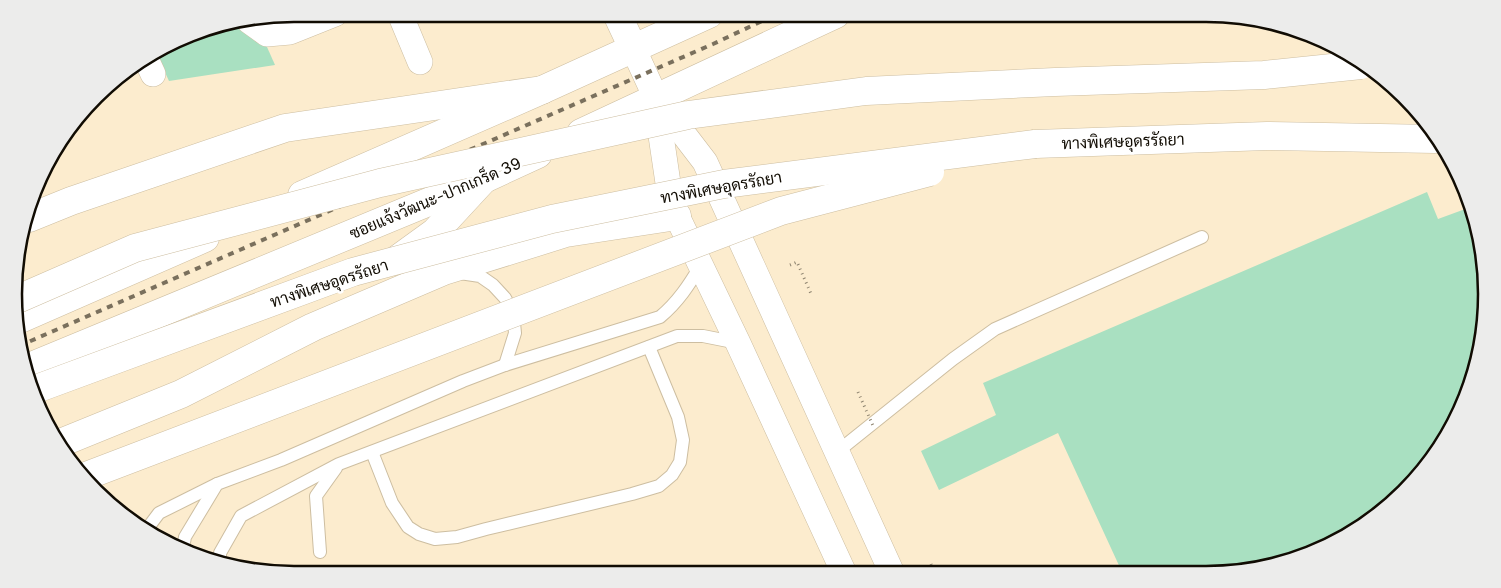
<svg xmlns="http://www.w3.org/2000/svg" width="1501" height="588" font-family="Inter,Sarabun,sans-serif">
	<rect width="100%" height="100%" fill="#fcecce"/>
	<!-- green -->
	<g fill="#a9e0c1">
		<path d="M 255,20 L 275,65 L 169,81 L 157,55 L 204,29 Z"/>
		<path d="M 1427,192 L 1438,219 L 1468,208 L 1487,275 L 1472,384 L 1440,450 L 1392,505 L 1331,545 L 1244,572 L 1122,572 L 1058,433 L 939,490 L 921,451 L 996,415 L 983,383 Z"/>
	</g>
	<g fill="none" stroke-linecap="round" stroke-linejoin="round">
		<defs>
			<g id="lane">
				<path d="M 460,273 L 480,276 L 493,285 L 505,298 L 513,313 L 515,333 L 505,365"/>
				<path d="M 372,452 L 392,503 L 408,527 L 419,534 L 435,539 L 457,537 L 486,529 L 632,494 L 659,486 L 672,475 L 680,462 L 683,440 L 678,417 L 649,347"/>
				<path d="M 837,452 L 953,359 L 995,329 L 1202,237"/>
				<path d="M 147,529 L 159,513 L 217,484"/>
				<path d="M 183,548 L 185,537 L 217,484 L 281,460 L 463,381 L 505,365 L 660,317 C 678,302 689,285 701,265"/>
				<path d="M 320,552 L 316,496 L 336,468"/>
				<path d="M 220,562 L 220,553 L 241,516 L 339,464 L 677,336 L 703,336 L 738,343"/>
			</g>
			<g id="street">
				<path d="M 400,14 L 420,62"/>
				<path d="M 249,21 L 267,34 L 290,32 L 335,14"/>
				<path d="M 633,48 L 656,98 L 705,162 L 892,573"/>
				<path d="M 147,61 L 153,74"/>
				<path d="M 656,102 L 668,183 L 677,216 L 738,343 L 844,573"/>
			</g>
			<g id="secondary">
				<path d="M 617,14 L 633,48"/>
				<path d="M 581,133 L 836,14"/>
				<path d="M 302,195 L 542,90 L 709,14"/>
				<path d="M 18,320 L 205,238"/>
				<path d="M 27,368 L 484,179 L 538,154"/>
			</g>
			<g id="highway">
				<path d="M 1035,144 L 1267,136 L 1435,139"/>
				<path d="M 29,218 L 71,201 L 285,128 L 542,90"/>
				<path d="M 395,261 L 435,232 L 484,179"/>
				<path d="M 58,444 L 181,394 L 313,327 L 444,271 L 566,233 L 677,216"/>
			</g>
		</defs>
		<!-- lane casing -->
		<use href="#lane" stroke="#cdbea1" stroke-width="14"/>
		<!-- street casing -->
		<use href="#street" stroke="#cdbea1" stroke-width="26"/>
		<!-- secondary casing -->
		<use href="#secondary" stroke="#cdbea1" stroke-width="29"/>
		<!-- highway casing -->
		<use href="#highway" stroke="#cdbea1" stroke-width="29"/>
		<!-- path -->
		<g stroke="#8d836f" stroke-width="3" stroke-dasharray="1 4" stroke-linecap="butt">
			<path d="M 790,265 L 797,262 L 812,296"/>
			<path d="M 931,564 L 935,573"/>
		</g>
		<!-- lane -->
		<use href="#lane" stroke="#fff" stroke-width="12"/>
		<!-- street -->
		<use href="#street" stroke="#fff" stroke-width="25"/>
		<!-- secondary -->
		<use href="#secondary" stroke="#fff" stroke-width="28"/>
		<!-- highway -->
		<use href="#highway" stroke="#fff" stroke-width="28"/>
		<!-- rail -->
		<path stroke="#7a705d" stroke-width="4" stroke-dasharray="6 6" stroke-linecap="butt" d="M 19,346 L 713,44 L 777,14"/>
		<defs>
			<g id="highway-bridge">
				<path d="M 18,299 L 135,248 L 380,183 L 688,115 L 866,91 L 1055,82 L 1264,75 L 1361,65"/>
				<path d="M 36,389 L 353,272 L 552,219 L 724,184 L 1035,144"/>
				<path d="M 86,476 L 781,211 L 930,172"/>
			</g>
		</defs>
		<!-- highway-bridge casing -->
		<use href="#highway-bridge" stroke="#cdbea1" stroke-width="29" stroke-linecap="butt"/>
		<!-- path-bridge -->
		<path stroke="#8d836f" stroke-width="3" stroke-dasharray="1 4" stroke-linecap="butt" d="M 858,392 L 874,428"/>
		<!-- highway-bridge -->
		<use href="#highway-bridge" stroke="#fff" stroke-width="28"/>
	</g>
	<g text-anchor="middle" stroke-width="5" stroke-linejoin="round" paint-order="stroke">
		<!-- street labels -->
		<g font-size="16" fill="#110c03" stroke="#fff">
			<text transform="translate(1123 141) rotate(-2)" y="6">ทางพิเศษอุดรรัถยา</text>
			<text transform="translate(721 187) rotate(-10)" y="6">ทางพิเศษอุดรรัถยา</text>
			<text transform="translate(435 198) rotate(-23)" y="6">ซอยแจ้งวัฒนะ-ปากเกร็ด 39</text>
			<text transform="translate(329 283) rotate(-18)" y="6">ทางพิเศษอุดรรัถยา</text>
		</g>
	</g>
	<!-- crop -->
	<path d="M0 0H1501V588H0ZM294 22H1206A272 272 0 0 1 1478 294V294A272 272 0 0 1 1206 566H294A272 272 0 0 1 22 294V294A272 272 0 0 1 294 22Z" fill="#ececeb" fill-rule="evenodd"/>
	<path fill="none" stroke="#110c03" stroke-width="2.5" d="M294 22H1206A272 272 0 0 1 1478 294V294A272 272 0 0 1 1206 566H294A272 272 0 0 1 22 294V294A272 272 0 0 1 294 22Z"/>
</svg>
